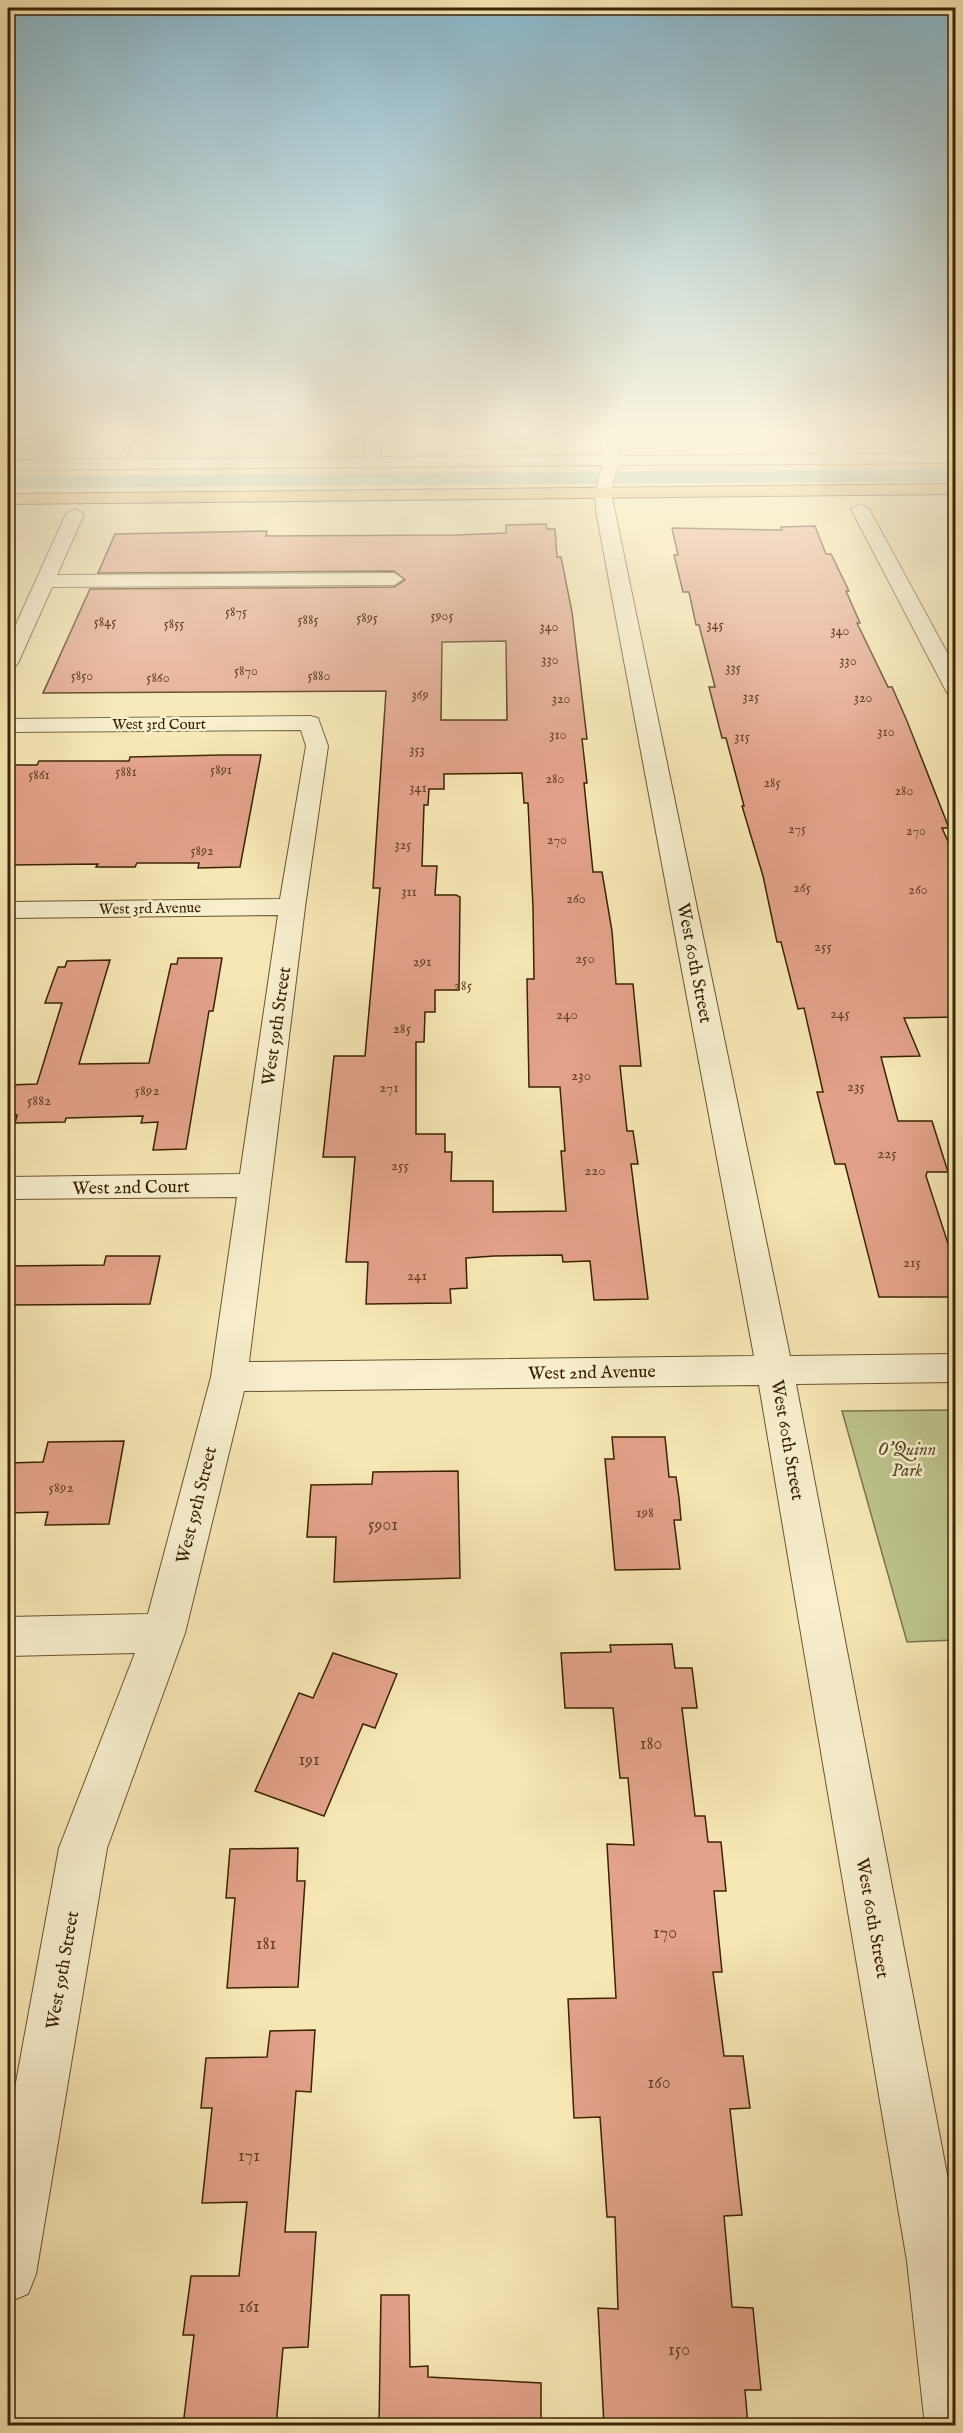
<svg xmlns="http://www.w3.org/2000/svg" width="963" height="2433" font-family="'IM FELL English',serif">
	<rect width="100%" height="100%" fill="#f6e7b4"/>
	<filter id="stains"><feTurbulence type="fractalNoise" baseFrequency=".00333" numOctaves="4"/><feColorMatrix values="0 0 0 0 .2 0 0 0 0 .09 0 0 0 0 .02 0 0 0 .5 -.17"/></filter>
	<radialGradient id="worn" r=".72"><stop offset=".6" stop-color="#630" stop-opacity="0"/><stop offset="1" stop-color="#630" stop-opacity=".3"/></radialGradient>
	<!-- green -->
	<path fill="#bdc58c" stroke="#7c7448" stroke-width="1.5" d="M 955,1410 L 955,1640 L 907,1642 L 842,1411 Z"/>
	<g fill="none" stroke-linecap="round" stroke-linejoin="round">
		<!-- canal -->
		<path fill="#9ec1a8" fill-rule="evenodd" d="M 956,469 L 956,481 L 8,488 L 8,476 Z"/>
	</g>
	<!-- building -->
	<g fill="#e3a28a" stroke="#3a2403" stroke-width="1.5" fill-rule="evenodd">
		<path d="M 546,524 L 547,529 L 555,529 L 557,557 L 561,557 L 572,612 L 587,739 L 582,739 L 587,783 L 584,783 L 593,872 L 602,872 L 612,931 L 616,984 L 633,984 L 641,1066 L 620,1066 L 627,1131 L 633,1131 L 638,1164 L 631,1164 L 648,1299 L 594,1300 L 590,1261 L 563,1262 L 562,1255 L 494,1256 L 466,1258 L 467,1288 L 450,1289 L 451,1303 L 366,1304 L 368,1262 L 346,1262 L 355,1157 L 323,1157 L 334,1056 L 365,1056 L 380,888 L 373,888 L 386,691 L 43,693 L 90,589 L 394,587 L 405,580 L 394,571 L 98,573 L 115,534 L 267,531 L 266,536 L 455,535 L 506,533 L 506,525 ZM 506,641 L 507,720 L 441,720 L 442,642 ZM 522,773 L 524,803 L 528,803 L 533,907 L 534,979 L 527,979 L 529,1087 L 560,1087 L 565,1151 L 561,1151 L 566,1211 L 493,1212 L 493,1181 L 451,1181 L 452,1152 L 445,1152 L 445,1134 L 416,1134 L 416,1042 L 424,1042 L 425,1012 L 435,1012 L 435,990 L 459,990 L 460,897 L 456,895 L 435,895 L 437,866 L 422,866 L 424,805 L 428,805 L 429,789 L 444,789 L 444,774 Z"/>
		<path d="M 815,526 L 826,554 L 831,554 L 849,591 L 846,591 L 860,623 L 857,623 L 888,687 L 892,687 L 907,721 L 949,828 L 942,828 L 956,859 L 956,1017 L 904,1018 L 920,1056 L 881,1057 L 898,1121 L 932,1121 L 948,1172 L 927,1172 L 926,1176 L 956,1268 L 956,1297 L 879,1297 L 845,1164 L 835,1164 L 817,1092 L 823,1092 L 804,1008 L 798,1009 L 781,942 L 777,942 L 763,876 L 742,806 L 744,806 L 726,738 L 722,738 L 709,687 L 715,687 L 699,625 L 696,625 L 689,592 L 683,592 L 674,555 L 678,555 L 672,528 L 782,530 L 781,527 Z"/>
		<path d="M 223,755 L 261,755 L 240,867 L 198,868 L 199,863 L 137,863 L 135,867 L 96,867 L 98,864 L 8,865 L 8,765 L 37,765 L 39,761 L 129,761 L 130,757 Z"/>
		<path d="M 178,958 L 222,958 L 213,1011 L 209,1011 L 186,1149 L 153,1150 L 158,1122 L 141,1123 L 143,1116 L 66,1118 L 65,1122 L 15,1123 L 17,1115 L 8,1116 L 8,1085 L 37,1084 L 62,1003 L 45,1003 L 58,967 L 65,967 L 67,961 L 110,960 L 79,1064 L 149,1063 L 171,964 L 177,964 Z"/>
		<path d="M 106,1256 L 160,1256 L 150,1304 L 8,1305 L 8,1266 L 104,1265 Z"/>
		<path d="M 612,1437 L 665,1437 L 669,1477 L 676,1477 L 679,1498 L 681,1520 L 674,1520 L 680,1569 L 615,1570 L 605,1459 L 614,1459 Z"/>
		<path d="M 124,1441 L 109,1524 L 45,1525 L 48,1512 L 8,1513 L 8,1463 L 43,1462 L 48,1442 Z"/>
		<path d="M 458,1471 L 460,1578 L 334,1582 L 336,1537 L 307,1537 L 311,1485 L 372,1484 L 373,1472 Z"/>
		<path d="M 672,1644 L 675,1668 L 692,1668 L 697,1708 L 682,1708 L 695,1816 L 705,1816 L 708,1842 L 721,1842 L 726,1891 L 714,1891 L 722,1972 L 713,1972 L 724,2056 L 743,2056 L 750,2108 L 730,2109 L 742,2215 L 724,2216 L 732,2307 L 753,2308 L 761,2390 L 745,2390 L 748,2426 L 604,2426 L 598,2308 L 618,2309 L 615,2217 L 607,2217 L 600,2117 L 574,2118 L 568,1999 L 616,1998 L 607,1844 L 634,1845 L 628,1778 L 620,1778 L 613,1708 L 565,1708 L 561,1653 L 611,1652 L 610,1645 Z"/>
		<path d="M 333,1653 L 397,1674 L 375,1728 L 363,1724 L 324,1816 L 255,1791 L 299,1693 L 313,1698 Z"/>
		<path d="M 298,1848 L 297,1881 L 305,1881 L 298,1987 L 227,1988 L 235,1898 L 226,1898 L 230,1849 Z"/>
		<path d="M 315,2030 L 311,2092 L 296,2091 L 285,2232 L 316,2232 L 308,2347 L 283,2348 L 276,2426 L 183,2426 L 194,2335 L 183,2335 L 191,2276 L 239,2276 L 247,2202 L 202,2203 L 212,2108 L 201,2108 L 206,2058 L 267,2057 L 270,2031 Z"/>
		<path d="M 381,2295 L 409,2295 L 410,2367 L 428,2366 L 428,2377 L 541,2383 L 541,2426 L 379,2426 Z"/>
	</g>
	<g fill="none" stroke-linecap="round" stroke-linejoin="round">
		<defs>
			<g id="minor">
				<path d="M 141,431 L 157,431 L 143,459 L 363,458 L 368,431 L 384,431 L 379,457 L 603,456 L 599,431 L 615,431 L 619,456 L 835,454 L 825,431 L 841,431 L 851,454 L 956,453 L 956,463 L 618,465 L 611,493 L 790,1356 L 956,1354 L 956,1382 L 796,1384 L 956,2221 L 956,2426 L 925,2426 L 907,2261 L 759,1385 L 244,1391 L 185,1633 L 107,1848 L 36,2274 L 28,2294 L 8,2302 L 8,2126 L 59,1848 L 135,1653 L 8,1656 L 8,1617 L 148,1614 L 211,1377 L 237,1197 L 8,1199 L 8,1177 L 240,1174 L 278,915 L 8,918 L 8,902 L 280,899 L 306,746 L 301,730 L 8,732 L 8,719 L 310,716 L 318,718 L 328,746 L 305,907 L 249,1362 L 754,1356 L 596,511 L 595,493 L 602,465 L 8,470 L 8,460 L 126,459 Z"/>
				<path d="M 860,504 L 869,509 L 956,669 L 956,695 L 948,694 L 945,689 L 851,509 Z"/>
				<path d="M 75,509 L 84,514 L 57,575 L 394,573 L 403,579 L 394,585 L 52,587 L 18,663 L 15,667 L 8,669 L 8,642 L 66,514 Z"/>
			</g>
			<path id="major" d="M 956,484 L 956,494 L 8,504 L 8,494 Z"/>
		</defs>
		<!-- minor casing -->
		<use href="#minor" stroke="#69552f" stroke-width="2"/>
		<!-- major casing -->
		<use href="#major" stroke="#3a2403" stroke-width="2"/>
		<!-- minor -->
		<use href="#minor" fill="#f9efce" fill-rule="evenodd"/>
		<!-- major -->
		<use href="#major" fill="#ebc47a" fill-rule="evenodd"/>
	</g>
	<!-- sky -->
	<linearGradient id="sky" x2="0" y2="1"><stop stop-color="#8ab9ce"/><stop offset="0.56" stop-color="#fbf4dd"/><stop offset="1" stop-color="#fbf4dd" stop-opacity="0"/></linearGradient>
	<rect width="963" height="771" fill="url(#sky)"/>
	<g text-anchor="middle" stroke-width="5" stroke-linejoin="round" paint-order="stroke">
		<!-- far-number labels -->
		<g font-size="14" fill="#644425">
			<text x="236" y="616">5875</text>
			<text x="442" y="620">5905</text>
			<text x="367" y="622">5895</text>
			<text x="308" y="624">5885</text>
			<text x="105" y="626">5845</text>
			<text x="174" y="628">5855</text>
			<text x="715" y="629">345</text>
			<text x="549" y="631">340</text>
			<text x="840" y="635">340</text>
			<text x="550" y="664">330</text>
			<text x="848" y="665">330</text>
			<text x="733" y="672">335</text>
			<text x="246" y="675">5870</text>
			<text x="82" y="680">5850</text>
			<text x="319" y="680">5880</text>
			<text x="158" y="682">5860</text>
			<text x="420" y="699">369</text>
			<text x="751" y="701">325</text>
			<text x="863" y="702">320</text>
			<text x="561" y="703">320</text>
			<text x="886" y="736">310</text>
			<text x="558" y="739">310</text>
			<text x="742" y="741">315</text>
			<text x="417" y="754">353</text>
			<text x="221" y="774">5891</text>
			<text x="126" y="776">5881</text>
			<text x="39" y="779">5861</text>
			<text x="555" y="783">280</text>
			<text x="772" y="787">285</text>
			<text x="418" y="792">341</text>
			<text x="904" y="795">280</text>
			<text x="797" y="833">275</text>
			<text x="916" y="835">270</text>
			<text x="557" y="844">270</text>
			<text x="403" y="849">325</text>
			<text x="202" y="855">5892</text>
			<text x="802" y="892">265</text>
			<text x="918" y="894">260</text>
			<text x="409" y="896">311</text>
			<text x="576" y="903">260</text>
		</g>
		<!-- far-street labels -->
		<g font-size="15" fill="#3a2403" stroke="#f9efce">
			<text x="159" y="729">West 3rd Court</text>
			<text transform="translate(150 908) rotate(-1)" y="5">West 3rd Avenue</text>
		</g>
		<!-- number labels -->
		<g font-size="15" fill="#644425">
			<text x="823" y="951">255</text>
			<text x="585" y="963">250</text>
			<text x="422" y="966">291</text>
			<text x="463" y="990">285</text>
			<text x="840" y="1018">245</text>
			<text x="567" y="1019">240</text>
			<text x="402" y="1033">285</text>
			<text x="581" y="1080">230</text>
			<text x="856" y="1091">235</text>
			<text x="389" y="1092">271</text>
			<text x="147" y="1095">5892</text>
			<text x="39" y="1105">5882</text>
			<text x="887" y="1158">225</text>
			<text x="400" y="1170">255</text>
			<text x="595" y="1175">220</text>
			<text x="912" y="1267">215</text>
			<text x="417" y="1280">241</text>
			<text x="61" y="1492">5892</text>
			<text x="645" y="1517">198</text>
		</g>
		<!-- street labels -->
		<g font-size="18" fill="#3a2403" stroke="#f9efce">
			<text transform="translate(695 963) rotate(79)" y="6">West 60th Street</text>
			<text transform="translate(276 1026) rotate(-82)" y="6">West 59th Street</text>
			<text transform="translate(131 1187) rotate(-1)" y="6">West 2nd Court</text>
			<text transform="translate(592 1372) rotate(-1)" y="6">West 2nd Avenue</text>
			<text transform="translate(788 1440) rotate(80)" y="6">West 60th Street</text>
			<text transform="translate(196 1505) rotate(-76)" y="6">West 59th Street</text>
			<text transform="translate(873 1918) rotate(80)" y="6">West 60th Street</text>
			<text transform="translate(62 1970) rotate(-80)" y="6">West 59th Street</text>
		</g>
		<!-- park labels -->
		<g font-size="18" font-style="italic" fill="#5b4c25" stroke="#f9efce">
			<text x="907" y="1455">O'Quinn<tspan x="907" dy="21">Park</tspan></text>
		</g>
		<!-- near-number labels -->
		<g font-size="18" fill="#644425">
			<text x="383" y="1530">5901</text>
			<text x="651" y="1749">180</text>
			<text x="309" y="1765">191</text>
			<text x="665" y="1938">170</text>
			<text x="266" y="1949">181</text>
			<text x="659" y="2088">160</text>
			<text x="249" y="2161">171</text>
			<text x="249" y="2312">161</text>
			<text x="679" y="2355">150</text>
		</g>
	</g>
	<!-- margin -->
	<rect width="963" height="2433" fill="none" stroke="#f6e7b4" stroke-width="30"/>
	<rect x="9" y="9" width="945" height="2415" fill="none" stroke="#3a2403" stroke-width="3"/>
	<rect x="15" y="15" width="933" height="2403" fill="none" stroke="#3a2403" stroke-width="1.5"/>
	<rect width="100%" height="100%" filter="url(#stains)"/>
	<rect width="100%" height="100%" fill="url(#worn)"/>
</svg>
